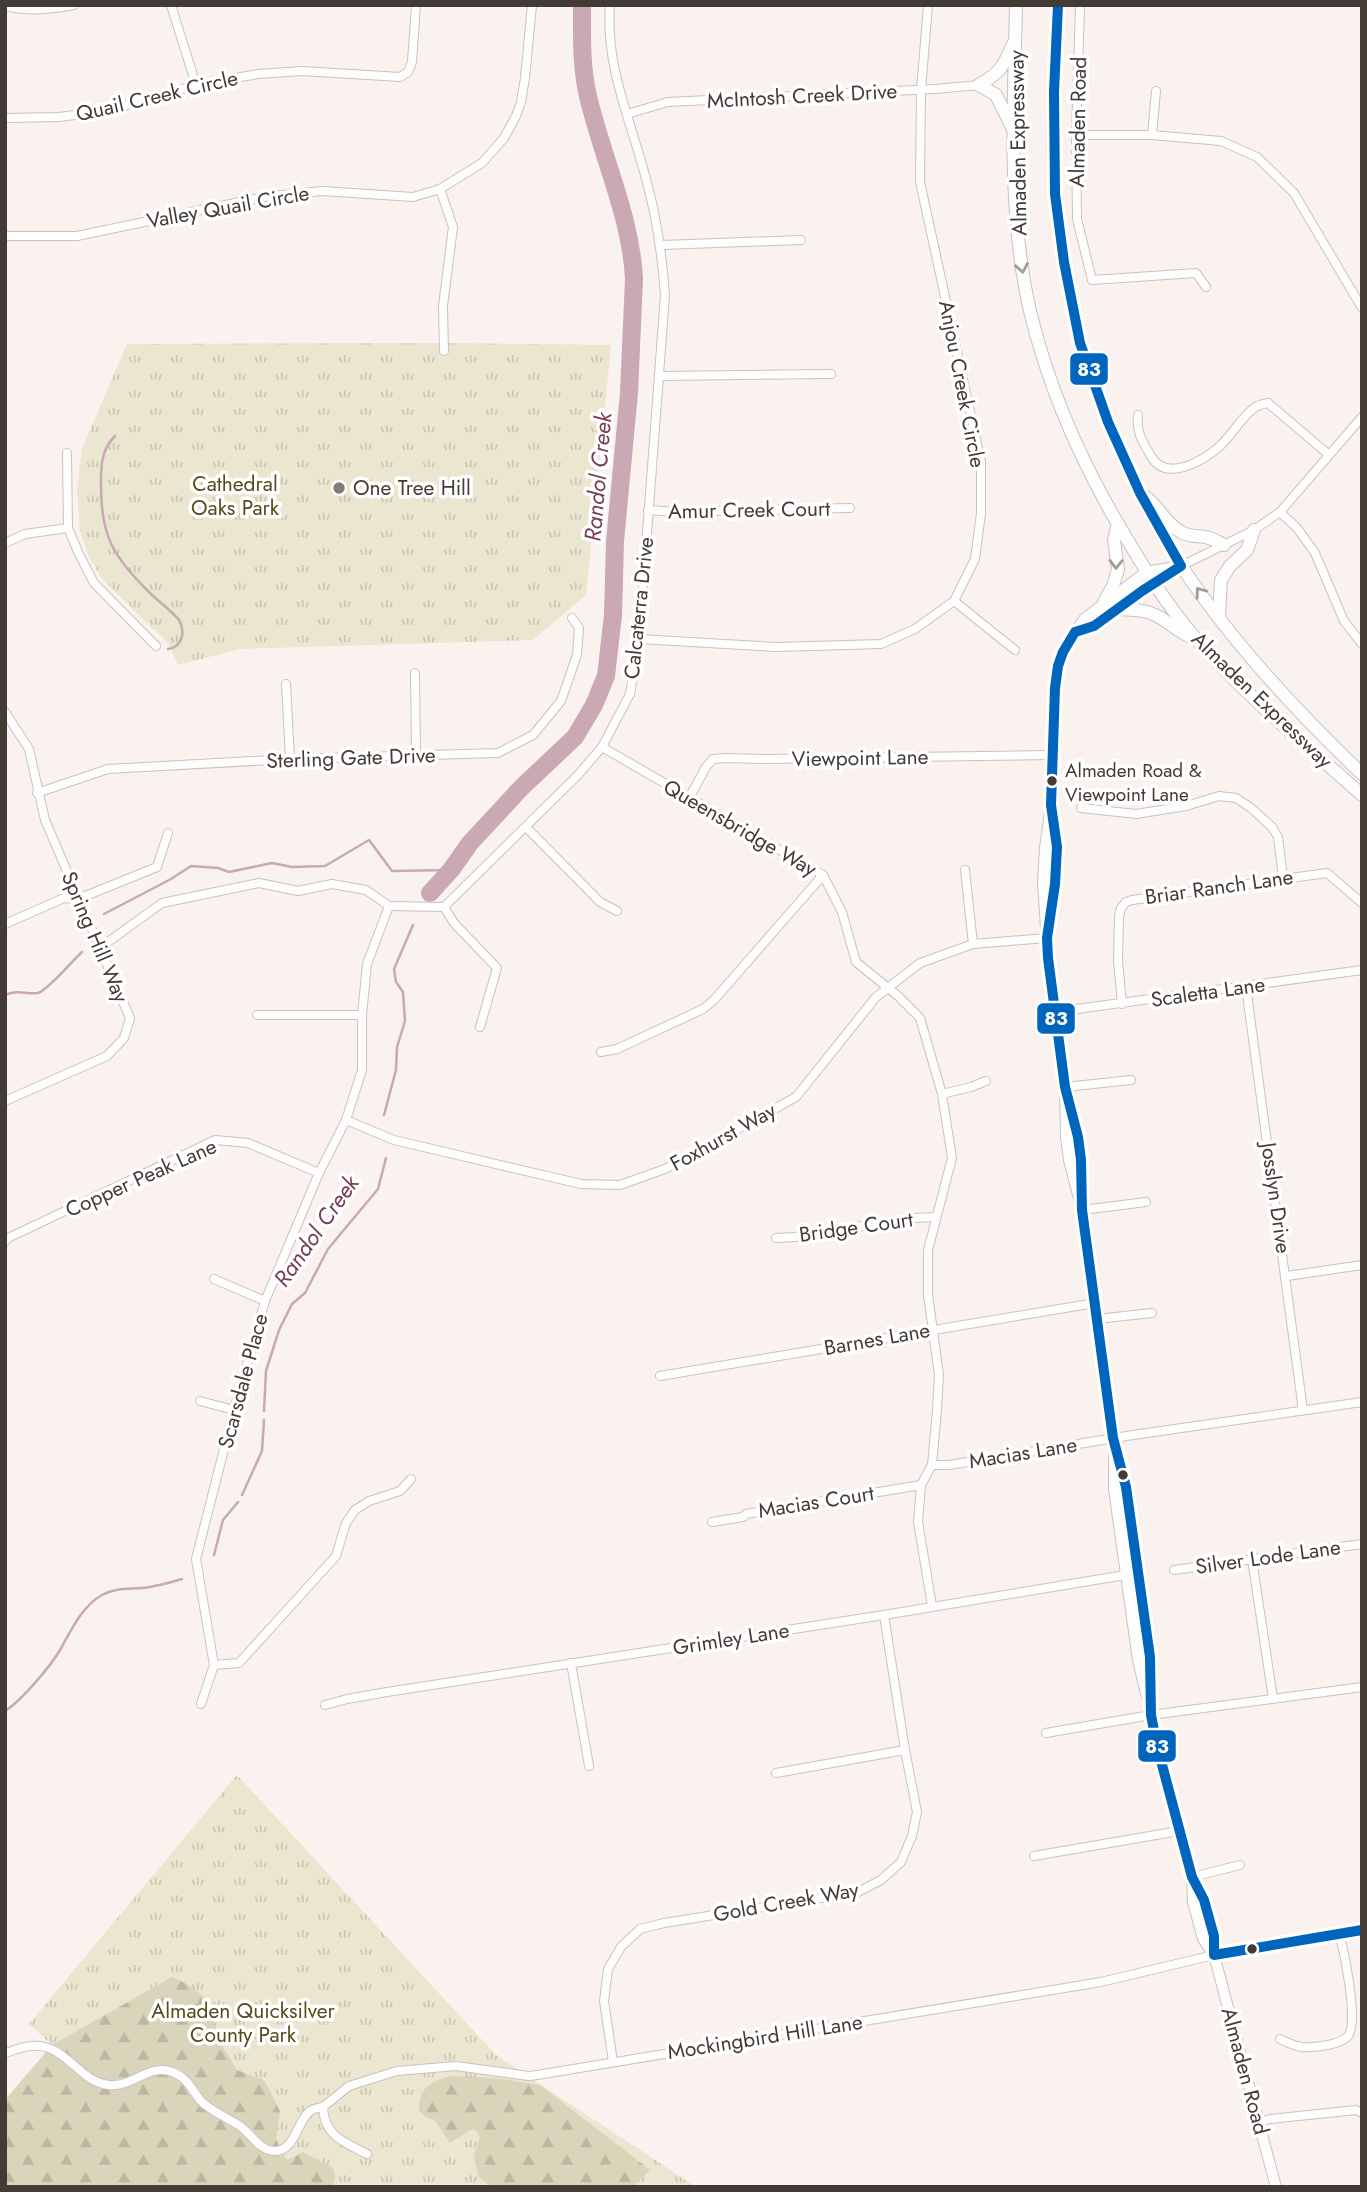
<svg xmlns="http://www.w3.org/2000/svg" width="1367" height="2192" font-family="Jost,sans-serif">
	<defs>
		<pattern id="grass-tufts" width="24" height="20" patternUnits="userSpaceOnUse" patternTransform="scale(1.75)"><rect width="24" height="20" fill="#eae6cf"/><path d="M3 7l-1-3M5 7V3M7 7l1-3M15 17l-1-3M17 17v-4M19 17l1-3" fill="none" stroke="#cac6b2"/></pattern>
		<pattern id="forest-firs" width="22" height="20" patternUnits="userSpaceOnUse" patternTransform="scale(1.75)"><rect width="22" height="20" fill="#d9d5bb"/><path d="M5 1l3.5 6h-7zM16 11l3.5 6h-7z" fill="#bbb8a1"/></pattern>
	</defs>
	<rect width="100%" height="100%" fill="#faf2ef"/>
	<!-- grass -->
	<g fill="url(#grass-tufts)">
		<path d="M 445,343 L 611,345 L 586,595 L 533,640 L 240,649 L 178,665 L 169,644 L 102,579 L 87,553 L 80,531 L 77,490 L 82,449 L 127,344 Z"/>
		<path d="M 237,1775 L 496,2055 L 696,2187 L 5,2187 L 5,2100 L 52,2045 L 29,2024 Z"/>
	</g>
	<!-- forest -->
	<g fill="url(#forest-firs)">
		<path d="M 172,1977 L 187,1984 L 206,1999 L 214,2017 L 221,2044 L 237,2070 L 264,2080 L 280,2111 L 276,2139 L 287,2160 L 303,2152 L 333,2168 L 335,2177 L 333,2187 L 5,2187 L 5,2100 L 52,2045 Z"/>
		<path d="M 452,2076 L 494,2078 L 540,2085 L 650,2170 L 633,2187 L 492,2187 L 478,2176 L 474,2156 L 480,2137 L 476,2130 L 470,2130 L 450,2143 L 435,2121 L 426,2117 L 419,2110 C 418,2088 432,2080 452,2076 Z"/>
	</g>
	<g fill="none" stroke-linecap="round" stroke-linejoin="round">
		<!-- stream -->
		<g stroke="#caa8b4" stroke-width="2.5">
			<path d="M 115,436 C 102,449 101,464 101,481 C 100,536 113,557 151,594 C 159,602 172,611 179,620 C 186,632 182,647 168,649"/>
			<path d="M 104,914 L 171,879 L 191,866 L 218,868 L 229,872 L 272,863 L 292,867 L 325,866 L 369,840 L 392,871 L 451,870"/>
			<path d="M 5,995 C 21,989 25,995 38,993 C 47,991 73,960 82,952"/>
			<path d="M 384,1115 L 396,1070 L 397,1047 L 405,1021 L 403,992 L 396,982 L 394,969 L 413,925"/>
			<path d="M 264,1411 L 266,1371 L 279,1330 L 292,1304 L 305,1293 L 328,1249 L 378,1189 L 386,1158"/>
			<path d="M 242,1495 L 262,1451 L 264,1420"/>
			<path d="M 214,1555 L 223,1520 L 238,1502"/>
			<path d="M 5,1711 C 21,1701 50,1667 60,1650 C 71,1631 81,1607 102,1595 C 118,1586 134,1590 150,1587 C 161,1585 172,1582 182,1579"/>
		</g>
		<!-- river -->
		<path stroke="#caa8b4" stroke-width="18" d="M 430,893 L 451,870 L 470,843 L 522,787 L 575,737 L 594,705 L 606,676 L 613,615 L 615,541 L 629,393 L 634,279 C 631,216 602,157 588,96 C 581,67 582,35 582,5"/>
		<defs>
			<g id="minor">
				<path d="M 171,5 L 196,85"/>
				<path d="M 1080,5 L 1076,135 L 1077,219 L 1092,280 L 1196,273 L 1206,287"/>
				<path d="M 5,6 C 26,12 53,9 74,5"/>
				<path d="M 627,114 L 668,102 L 935,89 L 979,85"/>
				<path d="M 5,118 L 59,117 L 106,111 L 196,85 L 258,74 L 302,71 L 400,77 L 408,72 L 412,62 L 416,5"/>
				<path d="M 1076,135 L 1152,135 L 1221,141 L 1257,157 L 1294,193 L 1362,308"/>
				<path d="M 1152,135 L 1156,91"/>
				<path d="M 440,189 L 453,227 L 443,306 L 444,351"/>
				<path d="M 5,236 L 77,236 L 264,197 L 322,191 L 413,197 L 440,189 L 482,163 L 504,138 L 516,116 L 521,102 L 525,78 L 532,5"/>
				<path d="M 662,245 L 801,240"/>
				<path d="M 659,376 L 831,374"/>
				<path d="M 1138,415 C 1136,432 1142,441 1151,456 C 1166,483 1203,461 1220,446 C 1232,435 1240,419 1253,409 C 1257,405 1262,404 1268,403 L 1328,454"/>
				<path d="M 67,453 L 68,528 L 79,554 L 94,583 L 156,646"/>
				<path d="M 648,510 L 677,512 L 850,508"/>
				<path d="M 1280,512 L 1297,528 L 1315,553 L 1344,621 L 1362,644"/>
				<path d="M 5,543 L 25,534 L 68,528"/>
				<path d="M 1181,566 L 1254,530 L 1280,512 L 1362,417"/>
				<path d="M 954,601 L 1015,650"/>
				<path d="M 639,639 L 776,647 L 881,644 L 915,629 L 954,601 L 975,559 L 981,513 L 981,462 L 920,182 L 921,90 L 928,5"/>
				<path d="M 415,673 L 416,756"/>
				<path d="M 286,684 L 290,759"/>
				<path d="M 5,712 L 29,749 L 45,820 L 130,1018 L 124,1038 L 107,1056 L 5,1101"/>
				<path d="M 602,747 L 823,875 L 842,912 L 856,962 L 898,996 L 920,1018 L 942,1094 L 952,1158 L 928,1250 L 928,1295 L 939,1375 L 937,1410 L 932,1465 L 921,1485 L 918,1522 L 932,1606"/>
				<path d="M 37,793 L 108,769 L 290,759 L 498,753 L 533,735 L 561,701 L 577,655 L 579,628 L 572,618"/>
				<path d="M 689,798 L 706,767 L 713,759 L 726,758 L 765,759 L 1052,755"/>
				<path d="M 1081,808 L 1136,814 L 1186,806 L 1219,796 L 1236,798 L 1251,808 L 1272,827 L 1278,837 L 1283,878"/>
				<path d="M 526,827 L 600,902 L 617,911"/>
				<path d="M 965,870 L 973,944"/>
				<path d="M 444,907 L 454,923 L 497,968 L 480,1027"/>
				<path d="M 5,924 L 64,898 L 78,899 L 157,867 L 168,833"/>
				<path d="M 101,947 L 162,903 L 259,883 L 298,891 L 332,884 L 366,890 L 389,906 L 444,907 L 578,775 L 602,747 L 630,694 L 639,639 L 665,295 C 662,254 657,218 646,179 C 631,121 605,66 610,5"/>
				<path d="M 1246,987 L 1303,1410"/>
				<path d="M 1122,1004 L 1118,961 L 1119,916 L 1121,908 L 1126,902 L 1132,900 L 1327,873 L 1362,903"/>
				<path d="M 1055,1012 L 1362,970"/>
				<path d="M 257,1015 L 362,1015"/>
				<path d="M 601,1052 L 617,1049 L 703,1009 L 714,1000 L 823,875"/>
				<path d="M 1065,1087 L 1131,1080"/>
				<path d="M 942,1094 L 971,1087 L 986,1081"/>
				<path d="M 346,1120 L 394,1140 L 581,1184 L 620,1185 L 665,1169 L 796,1097 L 876,997 L 920,963 L 973,944 L 1047,938"/>
				<path d="M 1082,1210 L 1146,1202"/>
				<path d="M 776,1238 L 795,1237 L 913,1218 L 935,1217"/>
				<path d="M 5,1242 L 8,1238 L 215,1140 L 248,1143 L 319,1173"/>
				<path d="M 1287,1276 L 1362,1265"/>
				<path d="M 214,1279 L 265,1301"/>
				<path d="M 1097,1319 L 1152,1313"/>
				<path d="M 660,1376 L 1095,1303"/>
				<path d="M 200,1401 L 234,1410"/>
				<path d="M 932,1465 L 949,1465 L 1133,1435 L 1362,1402"/>
				<path d="M 712,1522 L 743,1517 L 746,1514 L 921,1485"/>
				<path d="M 1252,1559 L 1273,1699"/>
				<path d="M 1174,1570 L 1362,1544"/>
				<path d="M 571,1663 L 589,1766"/>
				<path d="M 214,1665 L 239,1663 L 336,1556 L 346,1523 L 355,1510 L 369,1501 L 400,1491 L 411,1479"/>
				<path d="M 201,1704 L 214,1665 L 196,1559 L 234,1410 L 265,1301 L 319,1173 L 346,1120 L 362,1070 L 362,1015 L 367,964 L 389,906"/>
				<path d="M 325,1705 L 347,1699 L 387,1692 L 884,1615 L 1137,1573"/>
				<path d="M 1046,1733 L 1151,1715 L 1362,1687"/>
				<path d="M 776,1773 L 905,1750"/>
				<path d="M 1034,1856 L 1179,1831"/>
				<path d="M 1192,1877 L 1240,1865"/>
				<path d="M 1280,2039 C 1287,2042 1294,2046 1301,2047 C 1313,2048 1341,2045 1348,2036 C 1359,2022 1344,1951 1339,1933"/>
				<path d="M 5,2053 C 13,2051 23,2046 31,2046 C 65,2042 78,2082 109,2085 C 132,2088 151,2061 175,2073 C 188,2079 192,2090 200,2100 C 211,2112 227,2117 240,2126 C 251,2134 259,2150 274,2151 C 296,2152 297,2118 312,2110 C 315,2108 319,2108 323,2107"/>
				<path d="M 613,2062 L 604,2001 L 608,1969 L 621,1947 L 640,1929 L 664,1923 L 858,1892 L 881,1880 L 901,1862 L 912,1836 L 917,1812 L 905,1750 L 884,1615"/>
				<path d="M 1259,2122 L 1270,2119 L 1356,2110 L 1362,2113"/>
				<path d="M 367,2154 C 344,2142 324,2136 323,2107 L 349,2086 L 397,2071 L 456,2066 L 529,2076 L 537,2075 L 1101,1982 L 1214,1955"/>
			</g>
			<g id="tertiary">
				<path d="M 1075,632 L 1094,626 L 1176,569"/>
				<path d="M 1050,917 L 1057,847 L 1053,818"/>
				<path d="M 1070,1106 L 1078,1137 L 1082,1190"/>
				<path d="M 1082,1206 L 1113,1438 L 1126,1487 L 1150,1657 L 1151,1715"/>
				<path d="M 1082,1210 L 1069,1160 L 1066,1137 L 1065,1087 L 1048,958 L 1043,883 L 1045,848 L 1051,805 L 1055,688 L 1058,666 L 1070,640 L 1084,619 L 1146,572 L 1181,566"/>
				<path d="M 1114,1457 L 1114,1489 L 1138,1660 L 1146,1694"/>
				<path d="M 1150,1709 L 1157,1746 L 1192,1877 L 1193,1902 L 1203,1939 L 1214,1955"/>
				<path d="M 1194,1883 C 1207,1906 1213,1929 1214,1955 L 1276,2187"/>
				<path d="M 1214,1955 L 1362,1930"/>
			</g>
			<g id="primary">
				<path d="M 1016,5 C 1014,106 1007,212 1030,311 C 1047,382 1075,448 1111,512 C 1137,556 1162,600 1196,639 C 1246,696 1306,745 1362,795"/>
				<path d="M 1058,5 C 1056,68 1050,132 1056,195 C 1060,244 1068,294 1080,341 C 1083,356 1090,371 1095,386 C 1117,449 1145,511 1182,567 C 1232,642 1296,711 1362,774"/>
				<path d="M 979,85 C 1000,73 1004,66 1013,44"/>
				<path d="M 979,85 L 996,95 L 1013,129"/>
				<path d="M 1146,497 C 1159,507 1166,524 1181,532 C 1191,538 1200,535 1209,538 C 1214,539 1219,543 1224,545"/>
				<path d="M 1104,602 L 1113,586 L 1118,569 L 1114,540 L 1118,524"/>
				<path d="M 1118,609 C 1130,610 1143,609 1153,614 C 1168,620 1178,633 1194,638"/>
				<path d="M 1219,617 L 1221,580 L 1230,566 L 1247,550 L 1254,530"/>
			</g>
		</defs>
		<!-- minor casing -->
		<use href="#minor" stroke="#cac2bf" stroke-width="10"/>
		<!-- tertiary casing -->
		<use href="#tertiary" stroke="#cac2bf" stroke-width="12"/>
		<!-- primary casing -->
		<use href="#primary" stroke="#cac2bf" stroke-width="14"/>
		<!-- minor -->
		<use href="#minor" stroke="#fefdfd" stroke-width="8"/>
		<!-- tertiary -->
		<use href="#tertiary" stroke="#fefdfd" stroke-width="10"/>
		<!-- primary -->
		<use href="#primary" stroke="#fefdfd" stroke-width="12"/>
		<defs>
			<path id="bus-1" d="M 1058,5 L 1054,92 L 1055,194 L 1064,262 L 1080,343 L 1108,422 L 1140,493 L 1181,566 L 1142,591 L 1094,626 L 1075,632 L 1063,652 L 1058,666 L 1055,688 L 1051,805 L 1057,847 L 1055,884 L 1047,938 L 1048,958 L 1065,1087 L 1078,1137 L 1081,1160 L 1082,1210 L 1113,1438 L 1126,1487 L 1150,1657 L 1151,1715 L 1157,1746 L 1192,1877 L 1204,1900 L 1214,1936 L 1214,1955 L 1362,1930"/>
		</defs>
		<!-- bus-1 casing -->
		<use href="#bus-1" stroke="#fff" stroke-width="16"/>
		<!-- bus-1 -->
		<use href="#bus-1" stroke="#0065bd" stroke-width="10"/>
	</g>
	<!-- one-way arrows -->
	<defs><path id="oneway-chevron" d="M-2-3.5L2.5 0L-2 3.5" fill="none" stroke-width="1.6" stroke-linecap="round" stroke-linejoin="round" transform="scale(1.75)"/></defs>
	<g stroke="#a09c9a">
		<use href="#oneway-chevron" transform="translate(1022 268) rotate(80)"/>
		<use href="#oneway-chevron" transform="translate(1116 564) rotate(91)"/>
		<use href="#oneway-chevron" transform="translate(1200 592) rotate(-126)"/>
	</g>
	<!-- markers -->
	<circle fill="#837b77" stroke="#fff" stroke-width="2.5" cx="339" cy="488" r="7"/>
	<g fill="#433b36" stroke="#fff" stroke-width="2.5">
		<circle cx="1052" cy="781" r="6"/>
		<circle cx="1123" cy="1475" r="6"/>
		<circle cx="1252" cy="1949" r="6"/>
	</g>
	<g text-anchor="middle" stroke-width="7" stroke-linejoin="round" paint-order="stroke">
		<!-- bus labels -->
		<g font-size="19" fill="#433b36" stroke="#fff" text-anchor="start">
			<text x="1065" y="777">Almaden Road &amp;<tspan x="1065" dy="24">Viewpoint Lane</tspan></text>
		</g>
		<!-- street labels -->
		<g font-size="21" fill="#433b36" stroke="#fff">
			<text transform="translate(157 96) rotate(-13)" y="7">Quail Creek Circle</text>
			<text transform="translate(802 96) rotate(-3)" y="7">McIntosh Creek Drive</text>
			<text transform="translate(1078 122) rotate(-89)" y="7">Almaden Road</text>
			<text transform="translate(1018 143) rotate(-91)" y="7">Almaden Expressway</text>
			<text transform="translate(228 207) rotate(-10)" y="7">Valley Quail Circle</text>
			<text transform="translate(962 384) rotate(79)" y="7">Anjou Creek Circle</text>
			<text transform="translate(749 510) rotate(-1)" y="7">Amur Creek Court</text>
			<text transform="translate(639 608) rotate(-84)" y="7">Calcaterra Drive</text>
			<text transform="translate(1262 700) rotate(44)" y="7">Almaden Expressway</text>
			<text transform="translate(351 758) rotate(-2)" y="7">Sterling Gate Drive</text>
			<text transform="translate(860 758) rotate(-1)" y="7">Viewpoint Lane</text>
			<text transform="translate(740 828) rotate(30)" y="7">Queensbridge Way</text>
			<text transform="translate(1219 887) rotate(-8)" y="7">Briar Ranch Lane</text>
			<text transform="translate(95 937) rotate(67)" y="7">Spring Hill Way</text>
			<text transform="translate(1208 992) rotate(-8)" y="7">Scaletta Lane</text>
			<text transform="translate(723 1137) rotate(-29)" y="7">Foxhurst Way</text>
			<text transform="translate(141 1178) rotate(-24)" y="7">Copper Peak Lane</text>
			<text transform="translate(1276 1198) rotate(82)" y="7">Josslyn Drive</text>
			<text transform="translate(856 1227) rotate(-8)" y="7">Bridge Court</text>
			<text transform="translate(877 1339) rotate(-10)" y="7">Barnes Lane</text>
			<text transform="translate(243 1381) rotate(-75)" y="7">Scarsdale Place</text>
			<text transform="translate(1023 1453) rotate(-9)" y="7">Macias Lane</text>
			<text transform="translate(816 1502) rotate(-9)" y="7">Macias Court</text>
			<text transform="translate(1268 1557) rotate(-8)" y="7">Silver Lode Lane</text>
			<text transform="translate(731 1639) rotate(-9)" y="7">Grimley Lane</text>
			<text transform="translate(786 1902) rotate(-10)" y="7">Gold Creek Way</text>
			<text transform="translate(765 2037) rotate(-9)" y="7">Mockingbird Hill Lane</text>
			<text transform="translate(1245 2071) rotate(75)" y="7">Almaden Road</text>
		</g>
		<!-- park labels -->
		<g font-size="21" fill="#504e19" stroke="#fff">
			<text x="235" y="491">Cathedral<tspan x="235" dy="24">Oaks Park</tspan></text>
			<text x="243" y="2018">Almaden Quicksilver<tspan x="243" dy="24">County Park</tspan></text>
		</g>
		<!-- poi labels -->
		<g font-size="21" fill="#433b36" stroke="#fff" text-anchor="start">
			<text x="353" y="495">One Tree Hill</text>
		</g>
		<!-- water labels -->
		<g font-size="23" font-style="italic" fill="#793c57" stroke="#fff">
			<text transform="translate(598 477) rotate(-85)" y="8">Randol Creek</text>
			<text transform="translate(316 1231) rotate(-55)" y="8">Randol Creek</text>
		</g>
	</g>
	<g stroke="#fff" stroke-width="2.5">
		<rect x="1069" y="352" width="40" height="34" rx="7" fill="#0065bd"/>
		<rect x="1036" y="1002" width="40" height="33" rx="7" fill="#0065bd"/>
		<rect x="1137" y="1729" width="40" height="34" rx="7" fill="#0065bd"/>
	</g>
	<g font-size="19" text-anchor="middle" font-weight="bold" fill="#fff">
		<text x="1089" y="376">83</text>
		<text x="1056" y="1025">83</text>
		<text x="1157" y="1753">83</text>
	</g>
	<!-- border -->
	<rect width="1367" height="2192" fill="none" stroke="#433b36" stroke-width="14"/>
</svg>
